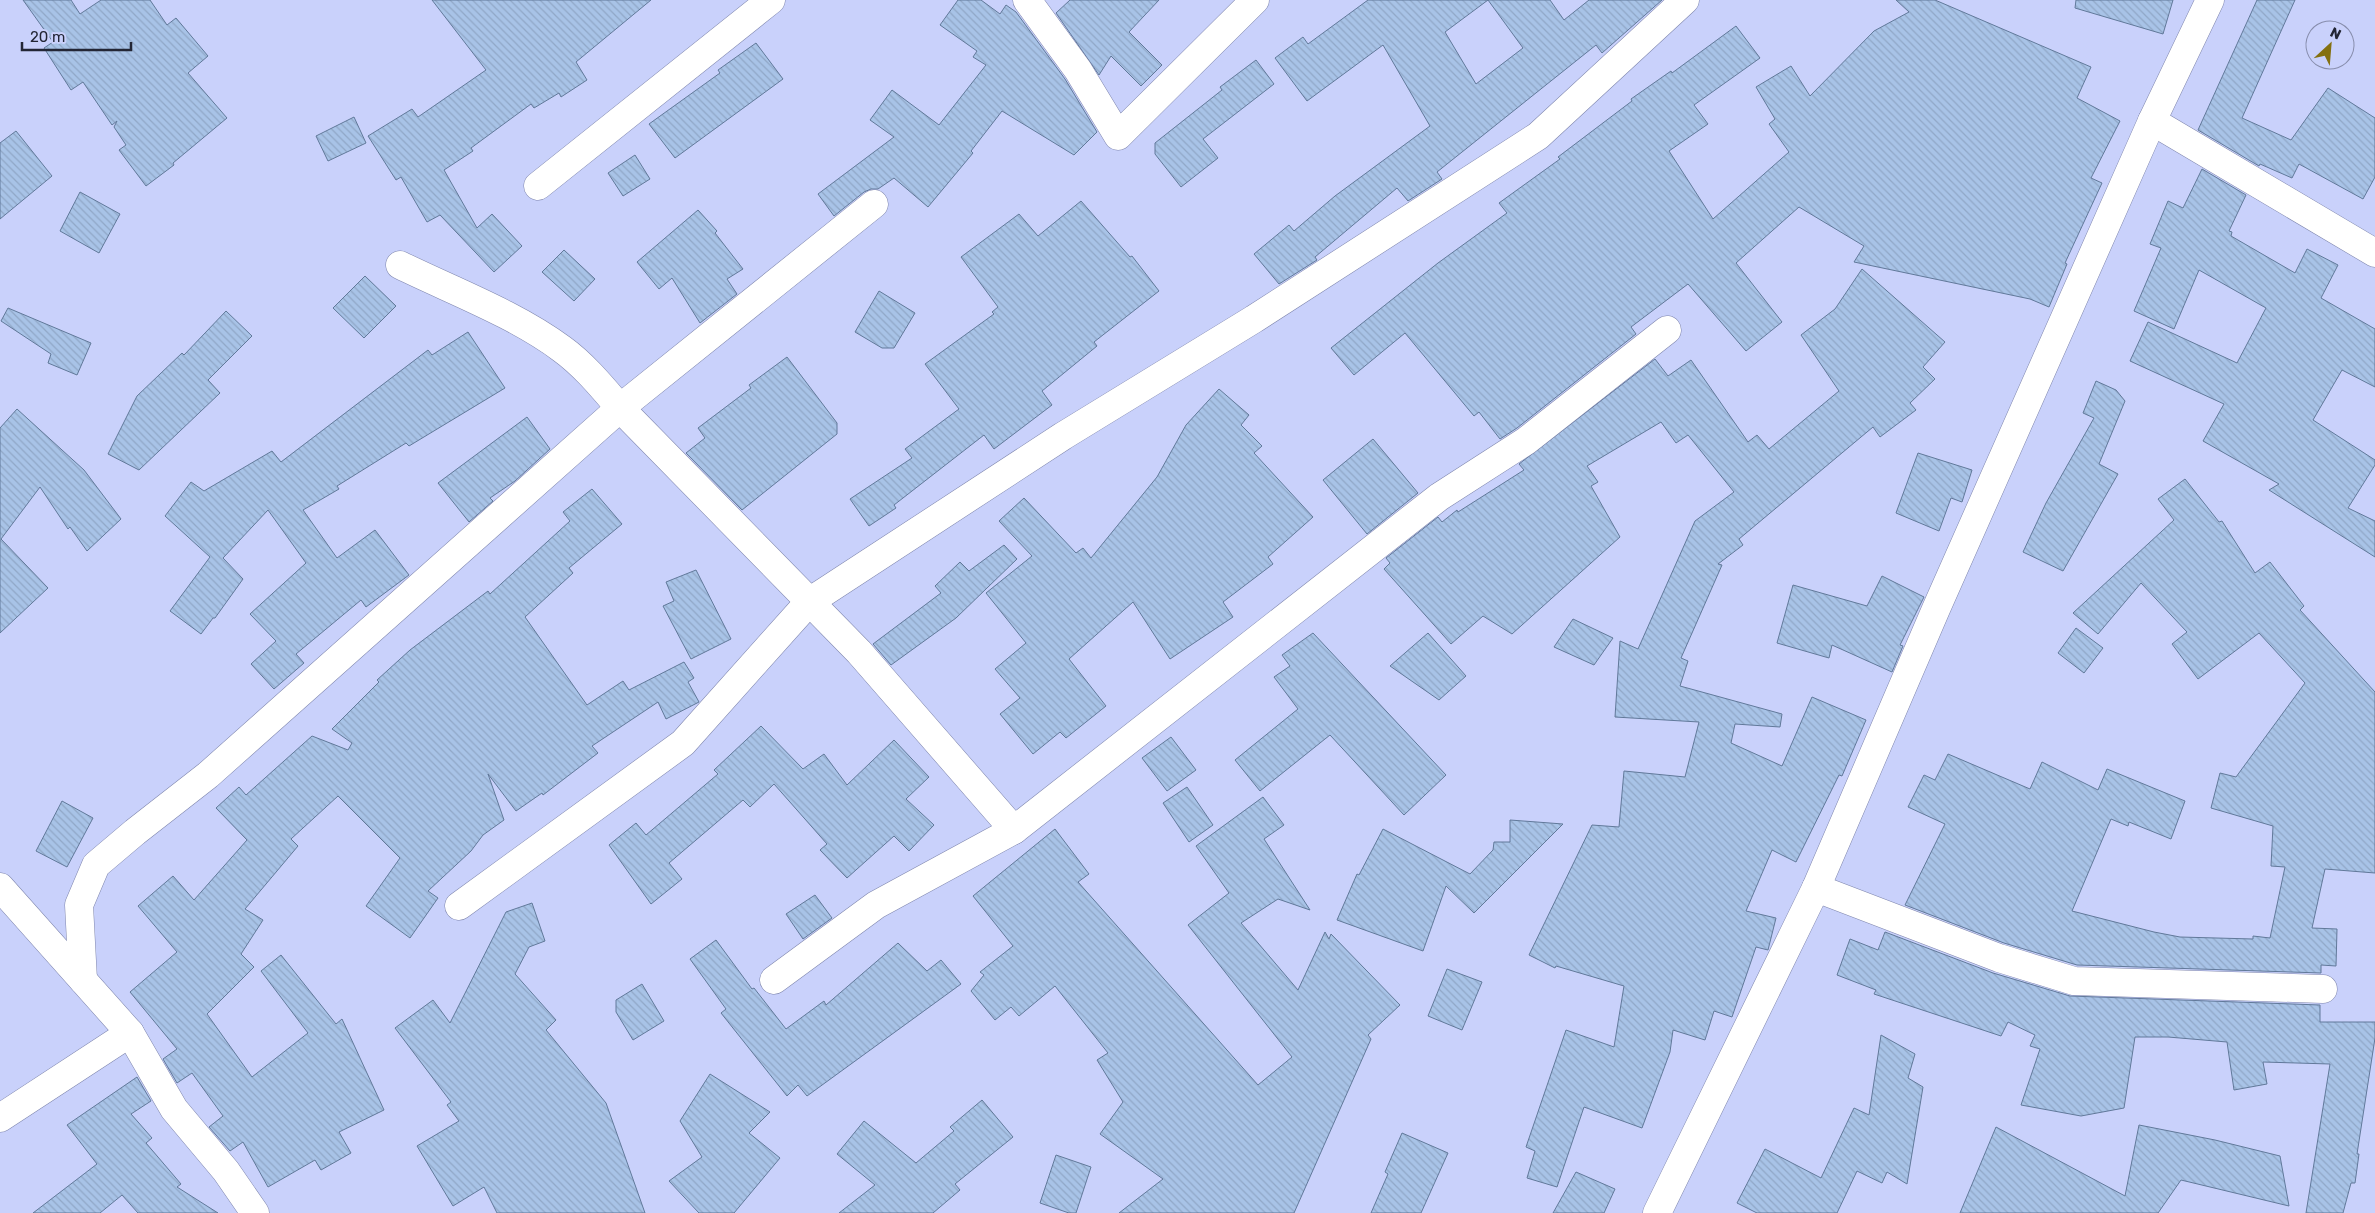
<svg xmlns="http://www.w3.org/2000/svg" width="2375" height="1213" font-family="Rubik,sans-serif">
	<defs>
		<pattern id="building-back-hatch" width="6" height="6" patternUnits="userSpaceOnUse" patternTransform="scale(1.25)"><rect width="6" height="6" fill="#a8c3e7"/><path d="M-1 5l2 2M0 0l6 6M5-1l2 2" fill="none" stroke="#90a7c7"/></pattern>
	</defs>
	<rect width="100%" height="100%" fill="#c9d1fb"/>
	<!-- building -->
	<g fill="url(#building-back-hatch)" stroke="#61799a">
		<path d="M 23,0 L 71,0 L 80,14 L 101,0 L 150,0 L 167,25 L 176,18 L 208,56 L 188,73 L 227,118 L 173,163 L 174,165 L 146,186 L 119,150 L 126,145 L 114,127 L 117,121 L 112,125 L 83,82 L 71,90 L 44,48 L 53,42 Z"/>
		<path d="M 432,0 L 651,0 L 576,62 L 587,80 L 561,97 L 559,93 L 534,108 L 531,104 L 471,148 L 473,151 L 444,170 L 477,228 L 492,214 L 522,246 L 494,272 L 440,215 L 427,222 L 401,177 L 396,180 L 368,136 L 412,109 L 418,117 L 486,70 Z"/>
		<path d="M 958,0 L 981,0 L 1000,14 L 1006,5 L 1016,12 L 1065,79 L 1097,132 L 1074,155 L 1002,111 L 971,151 L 973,153 L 928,207 L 894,178 L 878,189 L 871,189 L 864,192 L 834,216 L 818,194 L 894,137 L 870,120 L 892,90 L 939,125 L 986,65 L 973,57 L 977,51 L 940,25 Z"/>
		<path d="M 1070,0 L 1159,0 L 1129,32 L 1162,65 L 1141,86 L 1111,56 L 1099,75 L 1056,13 Z"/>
		<path d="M 1368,0 L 1488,0 L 1445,32 L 1476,84 L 1523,48 L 1488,0 L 1550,0 L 1564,20 L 1589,0 L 1662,0 L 1602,53 L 1596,45 L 1437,172 L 1442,179 L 1408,201 L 1397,188 L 1315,257 L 1317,260 L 1279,284 L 1254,254 L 1289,225 L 1294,231 L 1335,196 L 1430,126 L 1383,45 L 1307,101 L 1275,58 L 1303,37 L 1308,44 Z"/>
		<path d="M 1896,0 L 1935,0 L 2091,67 L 2077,98 L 2120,121 L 2091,178 L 2102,183 L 2065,263 L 2067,264 L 2049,307 L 2030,299 L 1854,262 L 1864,246 L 1799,207 L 1736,263 L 1782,322 L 1746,351 L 1688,284 L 1631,327 L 1636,334 L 1517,428 L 1500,439 L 1479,412 L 1474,416 L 1405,333 L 1354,375 L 1331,348 L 1438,263 L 1507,213 L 1499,203 L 1560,159 L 1558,157 L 1632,101 L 1631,99 L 1671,71 L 1672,73 L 1736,26 L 1760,58 L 1694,105 L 1708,124 L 1669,151 L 1713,219 L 1789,152 L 1769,124 L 1775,119 L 1756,87 L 1791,66 L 1810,96 L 1874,31 L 1909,12 Z"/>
		<path d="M 2076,0 L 2173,0 L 2163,34 L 2075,8 Z"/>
		<path d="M 2257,0 L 2295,0 L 2242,118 L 2291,140 L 2328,88 L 2375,118 L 2375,177 L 2363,199 L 2299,164 L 2292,178 L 2260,164 L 2259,166 L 2198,130 Z"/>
		<path d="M 756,43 L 783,79 L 675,158 L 649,124 L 720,73 L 718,70 Z"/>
		<path d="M 1256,60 L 1274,84 L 1203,139 L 1218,158 L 1181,187 L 1155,154 L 1155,143 L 1222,90 L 1220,87 Z"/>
		<path d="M 354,117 L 366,143 L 328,161 L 316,136 Z"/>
		<path d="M 16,131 L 52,176 L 0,219 L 0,143 Z"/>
		<path d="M 635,155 L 650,179 L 623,196 L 608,173 Z"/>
		<path d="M 2202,169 L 2246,195 L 2229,231 L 2232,232 L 2231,236 L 2295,273 L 2307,249 L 2338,265 L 2321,298 L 2375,329 L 2375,387 L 2342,370 L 2313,420 L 2375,460 L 2375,465 L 2348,508 L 2375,521 L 2375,557 L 2269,490 L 2279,484 L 2203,441 L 2224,404 L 2130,361 L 2148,322 L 2237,363 L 2266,308 L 2199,270 L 2174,329 L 2134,311 L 2161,248 L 2150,244 L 2168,201 L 2183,208 Z"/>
		<path d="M 80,192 L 120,214 L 99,253 L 60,231 Z"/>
		<path d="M 1081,201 L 1130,257 L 1132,256 L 1159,291 L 1094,342 L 1097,346 L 1042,391 L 1052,405 L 994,449 L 984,435 L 894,505 L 896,508 L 869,526 L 850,499 L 912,458 L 905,449 L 959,409 L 925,364 L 994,314 L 992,312 L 998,307 L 961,257 L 1019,214 L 1038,236 Z"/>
		<path d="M 698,210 L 717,231 L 715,233 L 743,269 L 727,279 L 737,294 L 700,323 L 672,278 L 659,289 L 637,262 Z"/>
		<path d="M 564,250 L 595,279 L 574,301 L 542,272 Z"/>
		<path d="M 1862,269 L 1945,342 L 1923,367 L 1935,379 L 1910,403 L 1916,410 L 1880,437 L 1873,427 L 1739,539 L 1743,545 L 1718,564 L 1722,565 L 1681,658 L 1688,661 L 1680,686 L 1782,714 L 1780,727 L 1735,724 L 1731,743 L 1782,766 L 1812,697 L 1866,720 L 1842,776 L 1839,775 L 1796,862 L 1772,850 L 1746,911 L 1776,918 L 1768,950 L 1756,947 L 1732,1017 L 1714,1011 L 1705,1040 L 1673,1030 L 1670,1052 L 1642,1128 L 1584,1107 L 1557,1187 L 1527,1178 L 1535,1151 L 1526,1147 L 1566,1030 L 1614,1047 L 1624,986 L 1556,966 L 1555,968 L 1529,955 L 1592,825 L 1619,827 L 1624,771 L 1685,777 L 1699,722 L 1615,717 L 1620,641 L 1638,649 L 1695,521 L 1734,492 L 1688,435 L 1676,443 L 1661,422 L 1587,466 L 1598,482 L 1591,486 L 1620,537 L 1512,634 L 1483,616 L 1451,644 L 1384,569 L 1390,563 L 1386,558 L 1438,517 L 1442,522 L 1457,510 L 1458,512 L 1524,470 L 1519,464 L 1655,359 L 1668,376 L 1691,360 L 1748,442 L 1757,435 L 1769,449 L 1839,391 L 1801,335 L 1835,309 Z"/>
		<path d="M 365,276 L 396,306 L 364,338 L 333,308 Z"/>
		<path d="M 879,291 L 915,313 L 894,348 L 882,348 L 855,332 Z"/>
		<path d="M 8,308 L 91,343 L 77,375 L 48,363 L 51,354 L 1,321 Z"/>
		<path d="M 226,311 L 252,336 L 208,380 L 220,393 L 139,470 L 108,454 L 137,396 L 182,353 L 184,355 Z"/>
		<path d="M 468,332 L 505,388 L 409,446 L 406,443 L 337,486 L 339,489 L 303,510 L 337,558 L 375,530 L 409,575 L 366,607 L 361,600 L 296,654 L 304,663 L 274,689 L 251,664 L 276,641 L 250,614 L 306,563 L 268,510 L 223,558 L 243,579 L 215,618 L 213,618 L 201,634 L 170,611 L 210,557 L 165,516 L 191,482 L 204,491 L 272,451 L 281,462 L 428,350 L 432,355 Z"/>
		<path d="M 787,357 L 837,423 L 837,434 L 742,510 L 686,453 L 705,438 L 698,428 L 751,388 L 749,385 Z"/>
		<path d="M 2096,381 L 2116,390 L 2125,401 L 2099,464 L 2118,474 L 2063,571 L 2023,552 L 2046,503 L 2094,418 L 2083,413 Z"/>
		<path d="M 1219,389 L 1249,415 L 1241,425 L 1262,446 L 1254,453 L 1313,517 L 1268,557 L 1273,564 L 1223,602 L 1233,617 L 1170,659 L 1133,602 L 1069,659 L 1106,706 L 1066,738 L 1060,732 L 1033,754 L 1000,714 L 1020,698 L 995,669 L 1026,643 L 986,593 L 1032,556 L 999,521 L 1024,498 L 1076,553 L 1083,548 L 1091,558 L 1157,477 L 1186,425 Z"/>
		<path d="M 17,409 L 84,470 L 121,519 L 87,551 L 70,527 L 68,529 L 40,487 L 1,539 L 48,588 L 0,633 L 0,428 Z"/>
		<path d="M 527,417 L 550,449 L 515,481 L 490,498 L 493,501 L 469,522 L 438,483 Z"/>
		<path d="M 1373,439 L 1418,493 L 1367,534 L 1323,480 Z"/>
		<path d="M 1918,453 L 1972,470 L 1962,502 L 1951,498 L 1939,531 L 1896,513 Z"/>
		<path d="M 2185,479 L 2219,522 L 2222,521 L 2255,573 L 2270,562 L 2304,606 L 2300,610 L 2375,692 L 2375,873 L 2325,869 L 2312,928 L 2337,929 L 2336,966 L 2321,965 L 2321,973 L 2077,965 L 2004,943 L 1905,905 L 1945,824 L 1908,807 L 1924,775 L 1935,780 L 1948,754 L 2030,789 L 2042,762 L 2098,790 L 2107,769 L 2185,801 L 2171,839 L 2129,822 L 2128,826 L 2111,819 L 2072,911 L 2154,932 L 2180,937 L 2253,939 L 2253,936 L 2270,938 L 2285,867 L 2271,866 L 2273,826 L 2211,808 L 2220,773 L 2236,777 L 2305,683 L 2259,633 L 2198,679 L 2172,644 L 2187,632 L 2141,583 L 2098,634 L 2073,613 L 2174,520 L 2158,499 Z"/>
		<path d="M 592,489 L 622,524 L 569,568 L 573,573 L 525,617 L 587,705 L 623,681 L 629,690 L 684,662 L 694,678 L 688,682 L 699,702 L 666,719 L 658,702 L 592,746 L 598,753 L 543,795 L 542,793 L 516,811 L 488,774 L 504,820 L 483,835 L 471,851 L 428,891 L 438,898 L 410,938 L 366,906 L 400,858 L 338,796 L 291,839 L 298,846 L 245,909 L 263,920 L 241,954 L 254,967 L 207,1014 L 252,1077 L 308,1033 L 261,971 L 281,955 L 336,1024 L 342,1019 L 384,1110 L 339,1132 L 351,1153 L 321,1170 L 315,1160 L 268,1187 L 243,1142 L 230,1151 L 209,1127 L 223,1116 L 192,1073 L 177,1083 L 163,1059 L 177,1049 L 130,992 L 177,952 L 138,906 L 173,876 L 194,900 L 247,840 L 216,808 L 239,787 L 246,795 L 312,736 L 348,750 L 352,743 L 332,729 L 379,682 L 377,680 L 410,650 L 488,591 L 490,594 L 570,521 L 563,512 Z"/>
		<path d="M 1004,545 L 1017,559 L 956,618 L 891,665 L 873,644 L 941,593 L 935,586 L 960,562 L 969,571 Z"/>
		<path d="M 696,570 L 731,639 L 691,659 L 663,606 L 674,601 L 666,582 Z"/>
		<path d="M 1882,576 L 1924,597 L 1900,645 L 1903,646 L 1892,672 L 1832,645 L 1829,658 L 1777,643 L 1793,585 L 1867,606 Z"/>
		<path d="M 1573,619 L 1613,638 L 1594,665 L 1554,647 Z"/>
		<path d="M 2076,628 L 2103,648 L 2084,673 L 2058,653 Z"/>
		<path d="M 1313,633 L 1446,775 L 1404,815 L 1330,735 L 1260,791 L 1235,760 L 1298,709 L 1274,677 L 1290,666 L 1282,655 Z"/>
		<path d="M 1428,633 L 1466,676 L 1439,700 L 1390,666 Z"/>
		<path d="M 761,726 L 803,769 L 824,754 L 847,785 L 894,740 L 929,777 L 906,799 L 934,825 L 909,851 L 894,836 L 847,878 L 820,850 L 827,844 L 774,784 L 750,807 L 743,800 L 669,863 L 682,879 L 651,904 L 609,845 L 636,823 L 646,835 L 718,774 L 714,770 Z"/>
		<path d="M 1171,737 L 1196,770 L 1167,791 L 1142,758 Z"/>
		<path d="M 1187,787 L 1213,825 L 1189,842 L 1163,803 Z"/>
		<path d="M 1263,797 L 1284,825 L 1264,839 L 1310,910 L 1278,899 L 1241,923 L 1298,990 L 1325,932 L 1329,939 L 1331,934 L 1400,1005 L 1368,1035 L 1371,1039 L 1294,1213 L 1119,1213 L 1163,1179 L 1100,1134 L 1123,1102 L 1097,1060 L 1108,1053 L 1055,986 L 1019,1016 L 1011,1007 L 995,1020 L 971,991 L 984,975 L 980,972 L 1013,946 L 973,896 L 1055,829 L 1089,874 L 1078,882 L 1258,1085 L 1292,1057 L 1188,925 L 1229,893 L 1196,846 Z"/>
		<path d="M 62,801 L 93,818 L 67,867 L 36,851 Z"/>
		<path d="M 1510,820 L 1563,824 L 1474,913 L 1446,886 L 1423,951 L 1337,920 L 1357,874 L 1359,875 L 1383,829 L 1470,874 L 1493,850 L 1494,842 L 1510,842 Z"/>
		<path d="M 815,895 L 832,918 L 803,939 L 786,914 Z"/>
		<path d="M 532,903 L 545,941 L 529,947 L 515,974 L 556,1020 L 546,1030 L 606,1103 L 645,1213 L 497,1213 L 484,1187 L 453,1206 L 417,1146 L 459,1121 L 447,1105 L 451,1102 L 395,1028 L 433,1000 L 450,1023 L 506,912 Z"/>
		<path d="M 1885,932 L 1993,973 L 2070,996 L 2320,1005 L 2320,1022 L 2375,1022 L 2375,1038 L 2357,1154 L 2359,1154 L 2355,1183 L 2351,1183 L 2343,1213 L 2306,1213 L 2330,1064 L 2263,1062 L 2267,1084 L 2234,1090 L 2227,1042 L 2168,1037 L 2135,1037 L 2124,1108 L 2081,1116 L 2021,1105 L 2040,1049 L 2030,1046 L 2035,1035 L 2008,1022 L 2001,1036 L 1874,994 L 1876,990 L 1837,975 L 1850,939 L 1878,950 Z"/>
		<path d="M 716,940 L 752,989 L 754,988 L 786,1029 L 824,1001 L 826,1005 L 898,943 L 927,971 L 941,960 L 961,984 L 807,1096 L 798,1085 L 787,1096 L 721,1013 L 726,1009 L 690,959 Z"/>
		<path d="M 1447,969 L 1482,982 L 1462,1030 L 1428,1016 Z"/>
		<path d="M 642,984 L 664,1021 L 633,1040 L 616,1012 L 616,1000 Z"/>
		<path d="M 1881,1035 L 1915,1054 L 1908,1078 L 1923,1087 L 1907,1184 L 1887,1172 L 1882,1183 L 1857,1171 L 1837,1213 L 1757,1213 L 1737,1203 L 1765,1149 L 1821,1178 L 1854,1108 L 1869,1115 Z"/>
		<path d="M 710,1074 L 770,1112 L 749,1133 L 780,1158 L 734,1213 L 699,1213 L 669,1181 L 702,1157 L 680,1121 Z"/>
		<path d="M 137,1077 L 151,1101 L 131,1114 L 152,1138 L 146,1143 L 181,1184 L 177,1187 L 218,1213 L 138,1213 L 122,1195 L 100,1213 L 33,1213 L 97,1164 L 67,1125 Z"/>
		<path d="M 982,1100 L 1013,1137 L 955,1184 L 960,1190 L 933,1213 L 839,1213 L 875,1185 L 837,1154 L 864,1121 L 916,1163 L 954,1131 L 950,1127 Z"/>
		<path d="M 2139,1125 L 2215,1140 L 2280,1156 L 2289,1206 L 2181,1180 L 2158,1213 L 1960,1213 L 1996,1127 L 2125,1196 Z"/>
		<path d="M 1402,1133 L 1448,1153 L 1421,1213 L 1371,1213 L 1388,1174 L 1385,1172 Z"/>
		<path d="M 1056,1155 L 1091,1167 L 1076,1213 L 1069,1213 L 1040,1203 Z"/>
		<path d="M 1576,1172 L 1615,1189 L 1604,1213 L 1553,1213 Z"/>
	</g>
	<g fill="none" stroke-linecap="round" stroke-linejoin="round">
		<defs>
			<g id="street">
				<path d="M 1027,0 L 1078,70 L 1118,136 L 1255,0"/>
				<path d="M 2152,121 L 2375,253"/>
				<path d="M 538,186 L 771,0"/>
				<path d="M 400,265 C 453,291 515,314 562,349 C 584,365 602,387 620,408 L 859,652 L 1014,830"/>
				<path d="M 0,887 L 130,1033 L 174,1109 L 226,1171 L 255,1213"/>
				<path d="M 1816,888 L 1999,958 L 2074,981 L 2323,989"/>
				<path d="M 459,906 L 683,743 L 809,602 L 1063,436 L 1254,319 L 1538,136 L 1685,0"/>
				<path d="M 83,980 L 79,905 L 96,865 L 135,832 L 208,775 L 620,408 L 874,204"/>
				<path d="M 774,980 L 876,905 L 1014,830 L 1439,497 L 1526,441 L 1667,330"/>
				<path d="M 0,1118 L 130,1033"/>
				<path d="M 1657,1213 L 1816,888 L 1936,609 L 2152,121 L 2210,0"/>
			</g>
		</defs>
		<!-- street casing -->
		<use href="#street" stroke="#7f86ad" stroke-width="29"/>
		<!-- street -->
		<use href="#street" stroke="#fff" stroke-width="28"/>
	</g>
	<!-- north arrow -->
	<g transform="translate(2330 45) rotate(26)"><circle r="24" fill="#c9d1fb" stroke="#878dac"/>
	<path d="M0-4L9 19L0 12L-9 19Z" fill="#847010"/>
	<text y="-8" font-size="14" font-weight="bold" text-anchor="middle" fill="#232635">N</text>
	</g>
	<!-- scale -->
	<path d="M22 42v8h109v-8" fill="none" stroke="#232635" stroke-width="2.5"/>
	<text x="30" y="42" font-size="15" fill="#232635" stroke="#c9d1fb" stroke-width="4" paint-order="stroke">20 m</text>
</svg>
